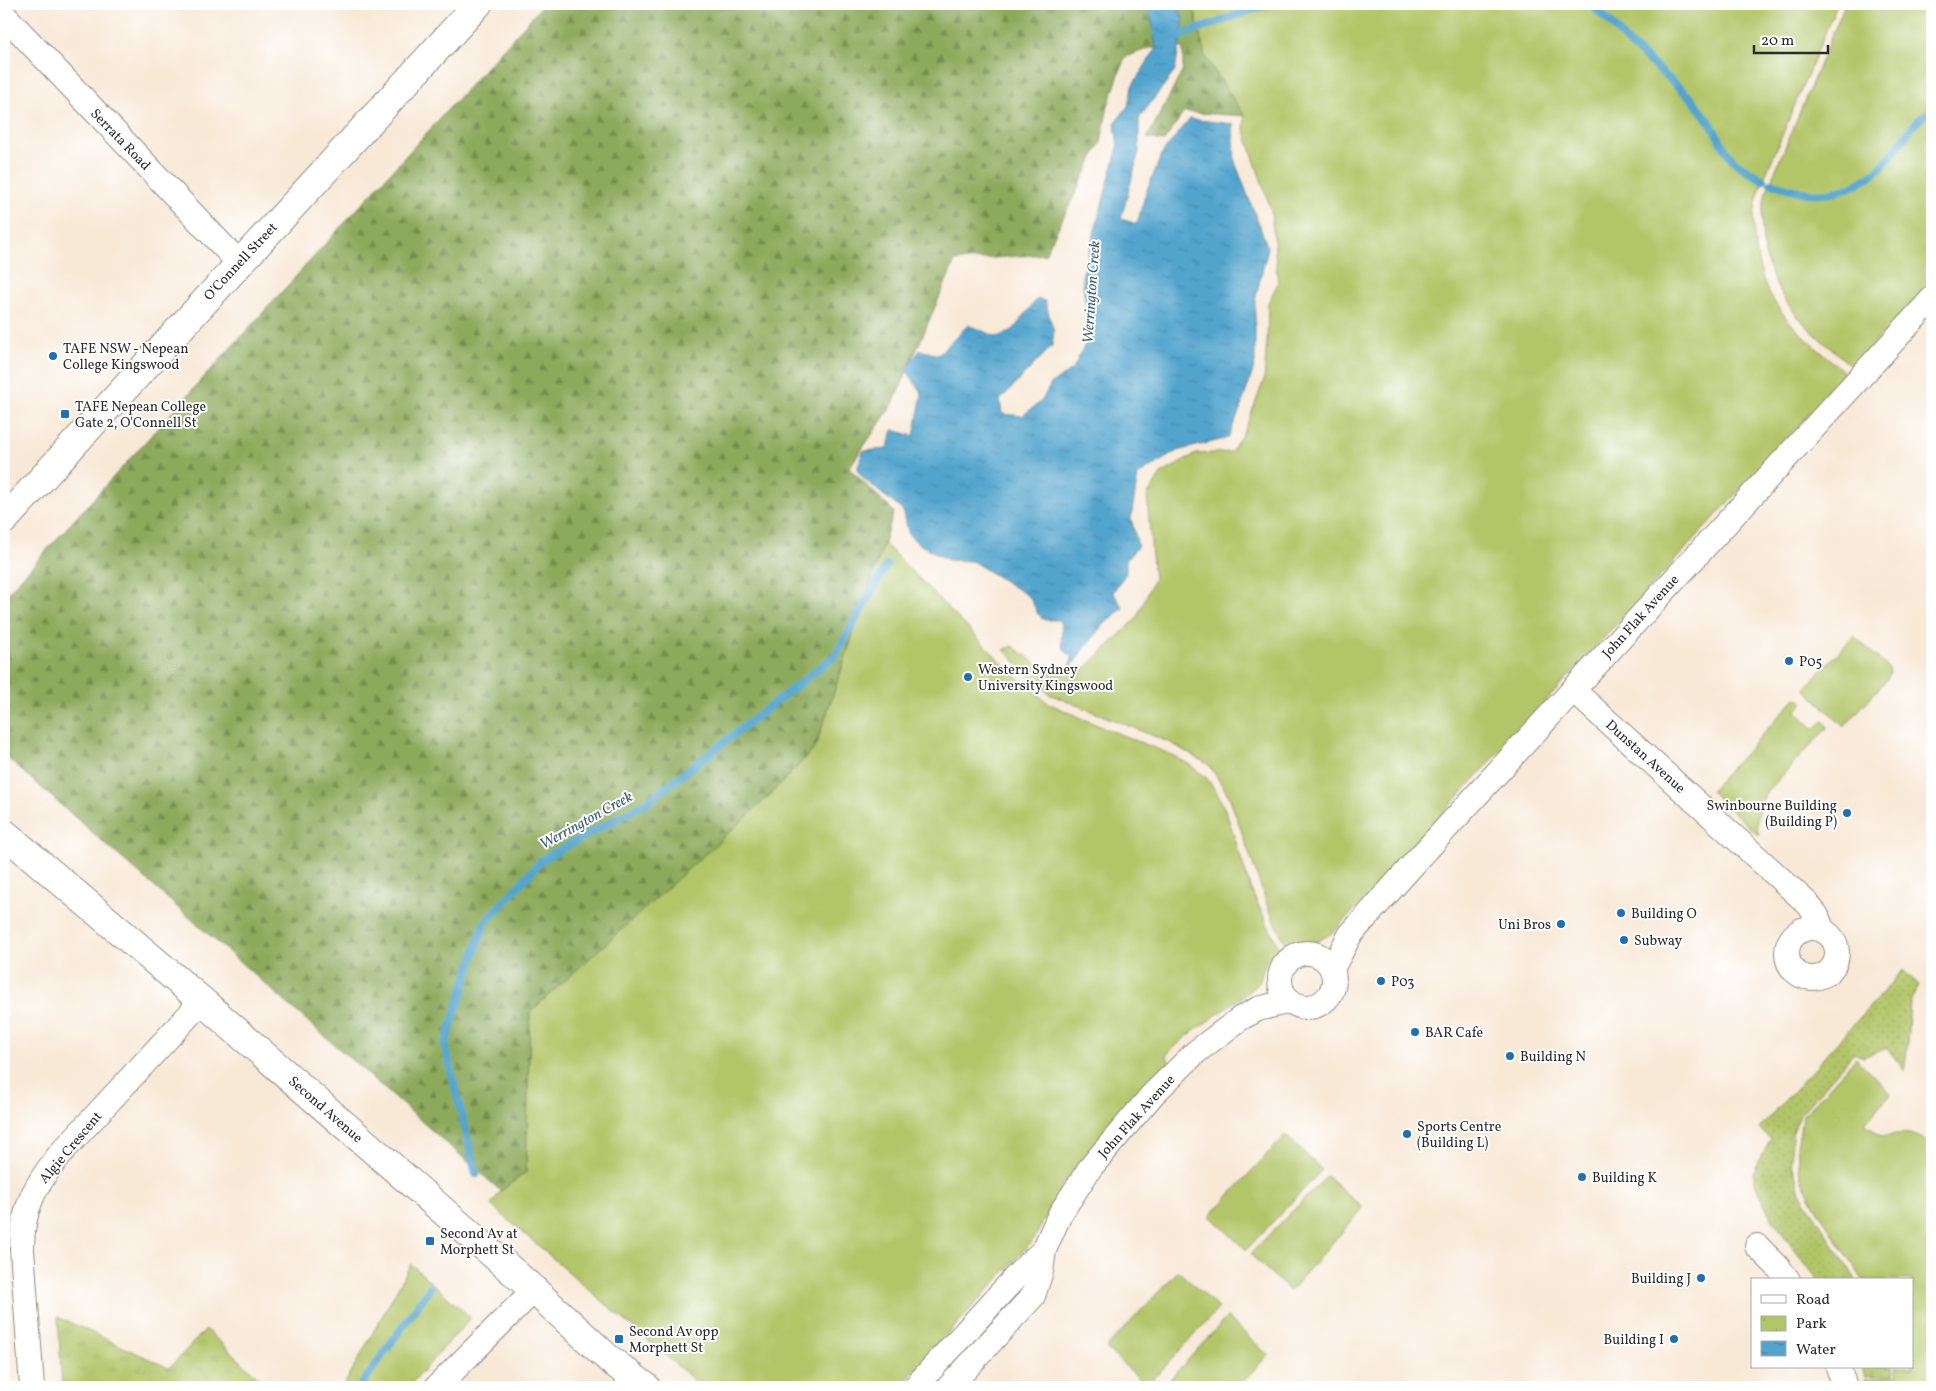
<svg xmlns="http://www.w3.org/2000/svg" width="1936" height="1391" font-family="Vollkorn,serif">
	<defs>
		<pattern id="forest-firs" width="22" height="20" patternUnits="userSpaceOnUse" patternTransform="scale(1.25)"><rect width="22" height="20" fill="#8daa5c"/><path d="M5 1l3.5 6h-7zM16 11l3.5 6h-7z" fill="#738b4c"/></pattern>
		<pattern id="park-tufts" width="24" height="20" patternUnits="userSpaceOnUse" patternTransform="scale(1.25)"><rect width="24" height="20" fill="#b2c568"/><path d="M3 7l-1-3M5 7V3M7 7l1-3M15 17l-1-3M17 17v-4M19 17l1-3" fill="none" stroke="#99a95a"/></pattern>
		<pattern id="garden-dots" width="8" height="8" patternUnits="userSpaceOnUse" patternTransform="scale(1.25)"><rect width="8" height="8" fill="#b2c568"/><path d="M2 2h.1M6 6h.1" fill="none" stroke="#99a95a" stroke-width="1.8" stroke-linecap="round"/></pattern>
		<pattern id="water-ripples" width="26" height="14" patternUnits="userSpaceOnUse" patternTransform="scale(1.25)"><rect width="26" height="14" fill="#52a4cd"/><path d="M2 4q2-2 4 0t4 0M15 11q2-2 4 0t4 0" fill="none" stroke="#4486a7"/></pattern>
	</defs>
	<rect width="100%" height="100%" fill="#fff"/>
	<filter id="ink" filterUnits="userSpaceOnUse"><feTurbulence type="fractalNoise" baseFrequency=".02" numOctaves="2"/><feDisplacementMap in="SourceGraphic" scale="10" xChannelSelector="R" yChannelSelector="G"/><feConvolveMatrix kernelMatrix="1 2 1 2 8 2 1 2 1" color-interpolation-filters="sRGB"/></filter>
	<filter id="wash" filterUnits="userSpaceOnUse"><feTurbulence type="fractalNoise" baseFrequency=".0096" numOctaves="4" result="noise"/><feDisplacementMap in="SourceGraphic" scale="20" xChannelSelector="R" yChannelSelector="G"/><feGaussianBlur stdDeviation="1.12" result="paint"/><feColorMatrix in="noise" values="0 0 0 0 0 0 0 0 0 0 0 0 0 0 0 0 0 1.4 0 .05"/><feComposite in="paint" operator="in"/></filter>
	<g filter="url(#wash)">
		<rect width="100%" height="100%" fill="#f8e9d7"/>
		<!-- grass -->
		<g fill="#b2c568" stroke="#6e784a">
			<path d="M 1193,4 L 1837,4 L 1761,186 C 1753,207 1752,228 1756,250 C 1758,262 1761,275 1766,287 C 1782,322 1818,348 1846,374 L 1336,930 L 1319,941 L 1287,947 L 1269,910 L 1229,796 L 1209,765 L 1171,743 L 1049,694 L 1004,650 L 1012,646 L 1049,673 L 1078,675 L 1136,619 L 1154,579 L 1147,496 L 1161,474 L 1196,454 L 1231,452 L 1245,430 L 1264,380 L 1267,340 L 1268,303 L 1278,283 L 1271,210 L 1244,129 L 1245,116 L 1205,57 Z"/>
			<path d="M 1845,4 L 1932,4 L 1932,277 L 1925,289 L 1852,367 C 1813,332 1778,308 1765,254 C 1761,233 1760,214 1766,193 Z"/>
			<path d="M 884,543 L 1012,673 L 1048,703 L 1097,725 L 1170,754 L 1187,763 L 1206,777 L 1218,795 L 1227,814 L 1251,890 L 1279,948 L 1267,959 L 1259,982 L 1250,991 L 1187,1036 L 1166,1055 L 1170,1063 L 1147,1082 L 1062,1185 L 1034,1239 L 900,1387 L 889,1381 L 881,1387 L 702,1387 L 491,1205 L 501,1191 L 526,1172 L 530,1012 L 815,748 Z"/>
			<path d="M 1854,636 L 1889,668 L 1890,673 L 1887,679 L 1844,727 L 1807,691 L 1806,687 Z"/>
			<path d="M 1796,698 L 1799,699 L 1804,703 L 1796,711 L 1814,729 L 1823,721 L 1828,727 L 1767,792 C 1758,807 1754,819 1759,836 L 1710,791 Z"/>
			<path d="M 1856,1058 L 1891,1093 L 1865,1124 L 1882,1137 C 1899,1132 1914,1131 1928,1143 L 1932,1138 L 1932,1387 L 1867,1387 L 1865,1379 L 1898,1376 L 1896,1367 L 1912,1367 L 1912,1280 L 1863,1280 L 1816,1208 L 1800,1177 L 1797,1146 L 1803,1115 Z"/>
			<path d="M 1285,1135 L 1322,1170 L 1246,1250 L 1210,1216 Z"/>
			<path d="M 1327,1176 L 1363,1208 L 1290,1291 L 1250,1254 Z"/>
			<path d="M 411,1264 L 471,1318 L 408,1387 L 343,1387 Z"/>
			<path d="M 1178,1271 L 1219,1308 L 1147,1386 L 1106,1348 Z"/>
			<path d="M 1227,1317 L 1268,1355 L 1238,1387 L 1163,1387 Z"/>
		</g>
		<!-- forest -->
		<path fill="url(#forest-firs)" stroke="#5c6a44" d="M 544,4 L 1193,4 L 1205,57 L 1245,116 L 1184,112 L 1164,141 L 1147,138 L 1183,70 L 1183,48 L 1150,48 L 1125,57 L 1108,106 L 1101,142 L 1045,254 L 955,261 L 893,404 L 849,468 L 894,512 L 815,748 L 766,799 L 530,1012 L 526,1172 L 501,1191 L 4,755 L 4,597 Z"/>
		<!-- park -->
		<path fill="url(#park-tufts)" stroke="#6e784a" d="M 58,1317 L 169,1368 L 206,1329 L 269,1387 L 62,1387 Z"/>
		<!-- garden -->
		<g fill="url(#garden-dots)" stroke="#6e784a">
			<path d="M 1903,970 L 1919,985 L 1910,1002 L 1905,1071 L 1887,1048 L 1863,1057 L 1854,1053 L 1800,1114 L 1792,1134 L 1791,1160 L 1800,1192 L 1856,1280 L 1818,1280 L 1789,1243 L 1768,1212 L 1757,1189 L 1753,1173 L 1771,1139 L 1759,1129 Z"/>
			<path d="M 1862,1367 L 1893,1367 L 1895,1375 L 1865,1376 Z"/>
		</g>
		<!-- water -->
		<path fill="url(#water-ripples)" stroke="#3e687c" d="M 1145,4 L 1177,4 L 1184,21 L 1175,71 L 1139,118 L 1139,151 L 1121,219 L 1137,224 L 1146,192 L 1163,152 L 1190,119 L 1233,124 L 1235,162 L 1268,248 L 1255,300 L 1255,364 L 1241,407 L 1228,438 L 1177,451 L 1138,475 L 1131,518 L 1138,546 L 1126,560 L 1126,573 L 1113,592 L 1123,608 L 1102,626 L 1070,668 L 1072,657 C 1053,642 1067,636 1059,620 L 1044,620 L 1038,614 L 1030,597 L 972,561 L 948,560 L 919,544 L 909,535 L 903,511 L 864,479 L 857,470 L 863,451 L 887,449 L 893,430 L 914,436 L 922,394 L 906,369 L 920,350 L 938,355 L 968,325 L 997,337 L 1013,330 L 1037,299 L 1045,301 L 1054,332 L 1052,346 L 1000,400 L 1002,414 L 1022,416 L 1041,402 L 1051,384 L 1073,369 L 1089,336 L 1082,276 L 1118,147 L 1115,123 L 1128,106 L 1132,86 L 1156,49 L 1150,11 Z"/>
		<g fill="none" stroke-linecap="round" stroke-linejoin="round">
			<!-- stream -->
			<g stroke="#52a4cd" stroke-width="8">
				<path d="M 1590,4 L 1610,22 L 1625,40 L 1692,99 L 1709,121 L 1728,154 L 1736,163 L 1763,180"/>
				<path d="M 1172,39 L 1268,4"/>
				<path d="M 1771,183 C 1783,187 1795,191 1808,193 C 1843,196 1874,181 1894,152 C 1906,136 1914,120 1932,111"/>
				<path d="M 476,1174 L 445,1045 L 484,924 L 543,859 L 646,803 L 835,656 L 887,565"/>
				<path d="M 360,1387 L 430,1288"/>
			</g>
		</g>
	</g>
	<g filter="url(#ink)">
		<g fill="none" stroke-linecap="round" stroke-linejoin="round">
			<defs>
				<g id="minor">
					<path d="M 4,15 L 239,263"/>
					<path d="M 1573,690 L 1808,904 L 1817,916 L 1822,929"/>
					<circle cx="1812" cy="953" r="25"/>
					<circle cx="1307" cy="980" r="27"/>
					<path d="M 1332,969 L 1350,935 L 1418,859 L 1932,299"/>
					<path d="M 1757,1246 L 1777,1266 L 1788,1280"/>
					<path d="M 1838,1367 L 1845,1387"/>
					<path d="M 32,1387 L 22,1249 C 22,1207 35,1186 60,1154 L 202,1001"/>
					<path d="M 437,1387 L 534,1290"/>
					<path d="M 915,1387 L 1022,1270 L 1044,1250"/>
					<path d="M 949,1387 L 1033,1296 L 1041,1271 L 1044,1250 L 1060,1214 L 1090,1168 L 1153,1094 L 1196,1052 L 1241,1018 L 1258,1009 L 1290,1001"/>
				</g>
				<g id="tertiary">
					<path d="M 4,520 L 478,4"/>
					<path d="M 4,833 L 202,1001 L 534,1290 L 609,1359 L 646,1387"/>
				</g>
			</defs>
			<!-- minor casing -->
			<use href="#minor" stroke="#928a81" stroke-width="26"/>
			<!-- tertiary casing -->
			<use href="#tertiary" stroke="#928a81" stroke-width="30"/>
			<!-- minor -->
			<use href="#minor" stroke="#fff" stroke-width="24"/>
			<!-- tertiary -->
			<use href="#tertiary" stroke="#fff" stroke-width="28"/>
		</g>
	</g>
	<!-- markers -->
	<g fill="#1f6fb2" stroke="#fff" stroke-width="2">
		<circle cx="53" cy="356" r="5"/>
		<rect x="60" y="409" width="10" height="10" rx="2.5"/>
		<circle cx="1789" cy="661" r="5"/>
		<circle cx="968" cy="677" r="5"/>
		<circle cx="1847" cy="813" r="5"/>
		<circle cx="1621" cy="913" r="5"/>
		<circle cx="1561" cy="924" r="5"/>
		<circle cx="1624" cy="940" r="5"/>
		<circle cx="1381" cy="981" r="5"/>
		<circle cx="1415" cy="1032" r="5"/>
		<circle cx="1510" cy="1056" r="5"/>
		<circle cx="1407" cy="1134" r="5"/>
		<circle cx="1582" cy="1177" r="5"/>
		<rect x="425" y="1236" width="10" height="10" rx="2.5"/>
		<circle cx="1701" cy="1278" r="5"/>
		<rect x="614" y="1334" width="10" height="10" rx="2.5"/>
		<circle cx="1674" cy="1339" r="5"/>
	</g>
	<g text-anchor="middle" stroke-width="4" stroke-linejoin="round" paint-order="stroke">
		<!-- street labels -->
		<g font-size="14" fill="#2b2b2b" stroke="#fff">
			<text transform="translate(121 139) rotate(46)" y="5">Serrata Road</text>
			<text transform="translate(240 261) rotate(-47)" y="5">O'Connell Street</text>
			<text transform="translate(1640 616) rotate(-48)" y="5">John Flak Avenue</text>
			<text transform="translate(1646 756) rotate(42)" y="5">Dunstan Avenue</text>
			<text transform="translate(326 1109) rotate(41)" y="5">Second Avenue</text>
			<text transform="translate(1136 1116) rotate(-48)" y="5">John Flak Avenue</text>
			<text transform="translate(70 1147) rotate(-50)" y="5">Algie Crescent</text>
		</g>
		<!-- poi labels -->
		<g font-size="14" fill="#2b2b2b" stroke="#fff" text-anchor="start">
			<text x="63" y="353">TAFE NSW - Nepean<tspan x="63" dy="16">College Kingswood</tspan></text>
			<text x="75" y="411">TAFE Nepean College<tspan x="75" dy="16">Gate 2, O'Connell St</tspan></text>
			<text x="1799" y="666">P05</text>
			<text x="978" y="674">Western Sydney<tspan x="978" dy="16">University Kingswood</tspan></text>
			<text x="1837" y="810" text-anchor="end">Swinbourne Building<tspan x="1837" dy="16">(Building P)</tspan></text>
			<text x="1631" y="918">Building O</text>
			<text x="1551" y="929" text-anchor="end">Uni Bros</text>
			<text x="1634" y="945">Subway</text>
			<text x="1391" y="986">P03</text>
			<text x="1425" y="1037">BAR Cafe</text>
			<text x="1520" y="1061">Building N</text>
			<text x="1417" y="1131">Sports Centre<tspan x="1417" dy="16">(Building L)</tspan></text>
			<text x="1592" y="1182">Building K</text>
			<text x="440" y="1238">Second Av at<tspan x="440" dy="16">Morphett St</tspan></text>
			<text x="1691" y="1283" text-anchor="end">Building J</text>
			<text x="629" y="1336">Second Av opp<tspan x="629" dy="16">Morphett St</tspan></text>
			<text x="1664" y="1344" text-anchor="end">Building I</text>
		</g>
		<!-- water labels -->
		<g font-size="15" font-style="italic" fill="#3d6174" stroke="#fff">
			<text transform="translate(1091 292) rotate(-86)" y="5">Werrington Creek</text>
			<text transform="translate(586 820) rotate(-29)" y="5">Werrington Creek</text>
		</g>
	</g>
	<!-- margin -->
	<rect width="1936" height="1391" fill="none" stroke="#fff" stroke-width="20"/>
	<!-- legend -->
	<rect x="1751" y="1278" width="162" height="90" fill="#ffffff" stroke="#aaaaaa"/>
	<rect x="1761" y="1295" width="25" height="8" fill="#ffffff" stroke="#aaaaaa"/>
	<text x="1796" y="1304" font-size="15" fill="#2b2b2b">Road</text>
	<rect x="1761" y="1316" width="25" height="15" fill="url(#park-tufts)" stroke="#aaaaaa"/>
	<text x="1796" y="1328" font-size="15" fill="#2b2b2b">Park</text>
	<rect x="1761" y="1341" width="25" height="15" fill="url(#water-ripples)" stroke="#aaaaaa"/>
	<text x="1796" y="1354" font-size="15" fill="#2b2b2b">Water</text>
	<!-- scale -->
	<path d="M1754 45v8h74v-8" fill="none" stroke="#2b2b2b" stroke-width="2.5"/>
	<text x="1761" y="45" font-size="15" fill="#2b2b2b" stroke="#ffffff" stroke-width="4" paint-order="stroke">20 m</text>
</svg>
